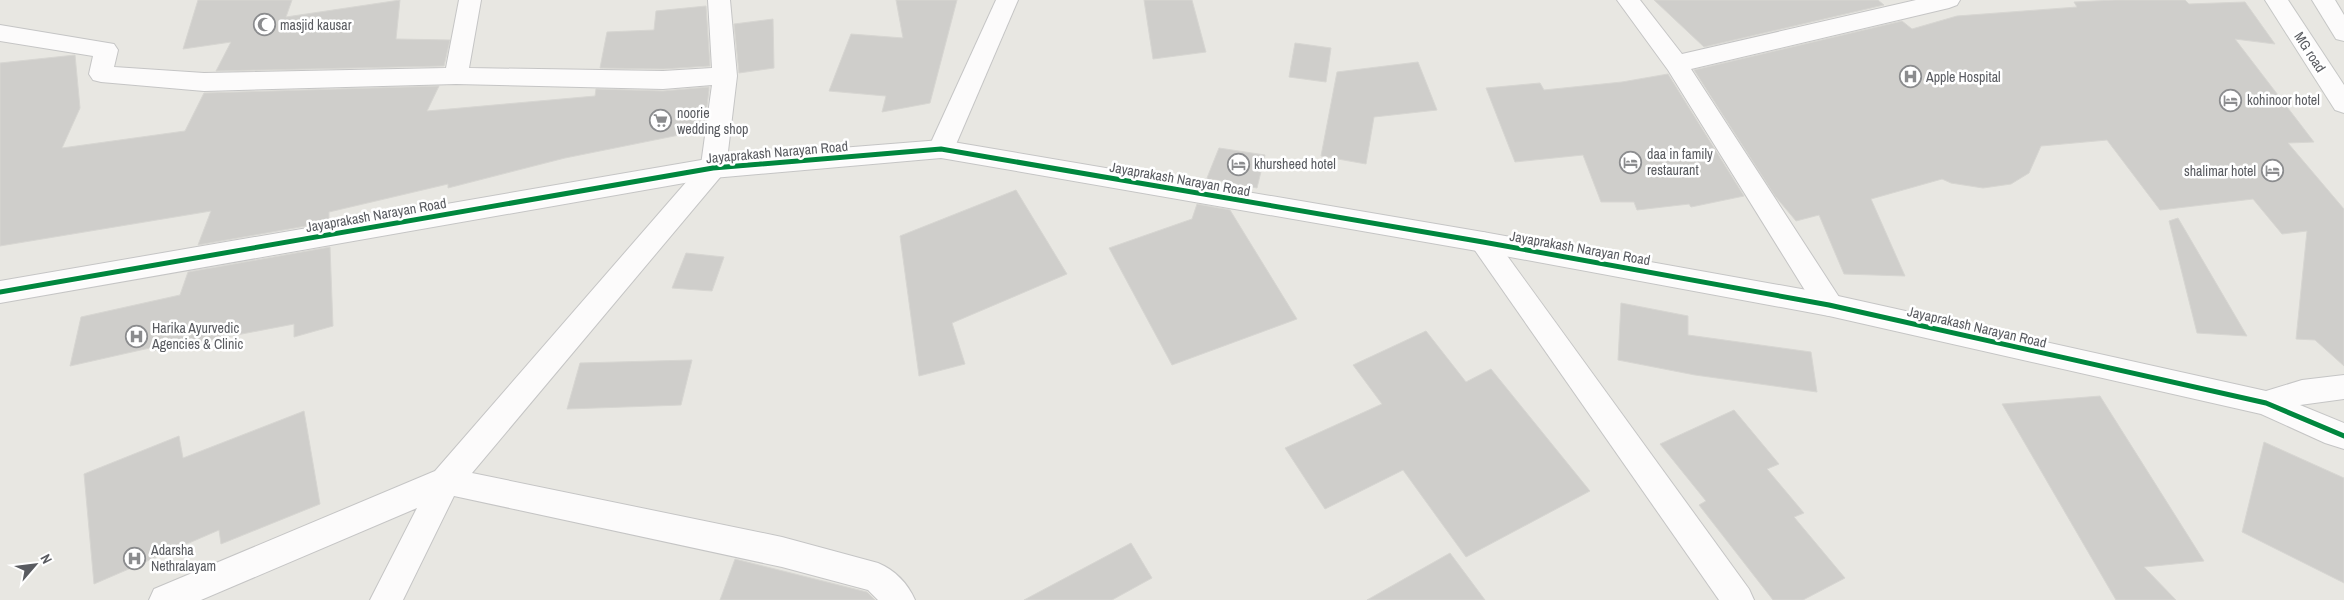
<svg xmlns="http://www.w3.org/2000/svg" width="2344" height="600" font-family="'Archivo Narrow',sans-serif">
	<rect width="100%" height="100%" fill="#e8e7e2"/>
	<!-- building -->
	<g fill="#cfcecb" stroke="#d7d6d2">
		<path d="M 198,0 L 292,0 L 286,17 L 400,0 L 396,39 L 450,40 L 444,66 L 216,71 L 231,42 L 183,49 Z"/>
		<path d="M 896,0 L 957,0 L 930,103 L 882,112 L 886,96 L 829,91 L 851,34 L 903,38 Z"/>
		<path d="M 1144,0 L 1192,0 L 1206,52 L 1153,59 Z"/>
		<path d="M 1654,0 L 1878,0 L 1884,5 L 1704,47 Z"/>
		<path d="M 2115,0 L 2185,0 L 2189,4 L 2245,2 L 2275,44 L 2235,39 L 2314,142 L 2288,143 L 2344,209 L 2344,366 L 2315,340 L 2296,339 L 2307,231 L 2282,234 L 2253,199 L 2160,210 L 2107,140 L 2041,146 L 2029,173 L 2011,184 L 1983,188 L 1951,183 L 1942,179 L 1871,199 L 1905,276 L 1844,274 L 1819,215 L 1796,221 L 1775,196 L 1694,70 L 1902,21 L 1912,29 L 1957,16 L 2077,7 L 2074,2 Z"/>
		<path d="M 706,6 L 710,66 L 663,69 L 600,68 L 607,32 L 654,30 L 656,11 Z"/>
		<path d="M 773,19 L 774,68 L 739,73 L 734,24 Z"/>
		<path d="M 1295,43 L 1331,48 L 1326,82 L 1289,77 Z"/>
		<path d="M 75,55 L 80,108 L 62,148 L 185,131 L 204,93 L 439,86 L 427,111 L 595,96 L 596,89 L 663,91 L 709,87 L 709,90 L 704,130 L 565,158 L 448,188 L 448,184 L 329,212 L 329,222 L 198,245 L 211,211 L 0,246 L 0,63 Z"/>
		<path d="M 1418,62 L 1437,110 L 1374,117 L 1366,164 L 1321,156 L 1337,72 Z"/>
		<path d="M 1668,74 L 1744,196 L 1691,207 L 1689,204 L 1637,210 L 1634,202 L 1601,202 L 1583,155 L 1515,162 L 1486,88 L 1540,83 L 1544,90 L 1622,82 Z"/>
		<path d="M 1219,148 L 1265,155 L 1257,188 L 1211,179 L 1214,184 L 1205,183 Z"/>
		<path d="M 1016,190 L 1067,274 L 952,323 L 965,364 L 919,376 L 900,236 Z"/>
		<path d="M 1197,204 L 1230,210 L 1297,319 L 1172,365 L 1109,248 L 1192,219 Z"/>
		<path d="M 2178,218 L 2247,336 L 2197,333 L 2169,221 Z"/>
		<path d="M 330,247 L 333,326 L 294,337 L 294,324 L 153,351 L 154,347 L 70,366 L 81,317 L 180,295 L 188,272 Z"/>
		<path d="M 686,253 L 724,257 L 712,291 L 672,288 Z"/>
		<path d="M 1621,303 L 1688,316 L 1688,335 L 1811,352 L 1817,392 L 1695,375 L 1618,360 Z"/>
		<path d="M 1426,331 L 1466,382 L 1491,369 L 1590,491 L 1466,557 L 1403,470 L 1325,509 L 1285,448 L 1382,404 L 1353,365 Z"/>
		<path d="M 692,360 L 681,405 L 567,409 L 580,363 Z"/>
		<path d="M 2100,396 L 2204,561 L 2144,567 L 2176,600 L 2116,600 L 2002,404 Z"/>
		<path d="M 1734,410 L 1779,464 L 1767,469 L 1804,513 L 1794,517 L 1845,578 L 1803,600 L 1773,600 L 1699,505 L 1706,501 L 1660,444 Z"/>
		<path d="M 304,411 L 320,504 L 221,544 L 219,530 L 94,584 L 84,474 L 179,436 L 183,458 Z"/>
		<path d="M 2264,442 L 2344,478 L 2344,583 L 2242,532 Z"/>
		<path d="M 1131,543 L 1152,578 L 1112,600 L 1024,600 Z"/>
		<path d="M 1450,553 L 1485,600 L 1367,600 Z"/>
		<path d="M 735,559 L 867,592 L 875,600 L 720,600 Z"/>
	</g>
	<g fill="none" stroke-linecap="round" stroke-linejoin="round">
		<defs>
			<g id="minor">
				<path d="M 459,0 L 481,0 L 469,68 L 663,71 L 712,68 L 708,0 L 730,0 L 737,76 L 726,168 L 722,175 L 472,473 L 782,537 L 878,563 C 895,570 908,584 915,600 L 878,600 L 868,590 L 782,567 L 454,496 L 403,600 L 370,600 L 417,508 L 201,600 L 149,600 L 154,589 L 435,471 L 701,165 L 712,85 L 663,89 L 456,84 L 204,91 L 101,82 L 93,80 L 89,74 L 93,56 L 0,41 L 0,25 L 114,44 L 118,50 L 114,67 L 204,73 L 446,68 Z"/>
				<path d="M 996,0 L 1018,0 L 954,149 L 950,156 L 941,158 L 932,156 L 928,149 Z"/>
				<path d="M 1617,0 L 1640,0 L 1682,54 L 1916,0 L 1960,0 L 1957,5 L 1949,8 L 1691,69 L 1839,297 L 1843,305 L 1839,313 L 1829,316 L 1819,313 L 1668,70 Z"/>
				<path d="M 1483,232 L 1492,235 L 1749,589 L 1754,600 L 1719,600 L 1474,249 L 1470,242 L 1474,235 Z"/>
			</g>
			<path id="tertiary" d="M 941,140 L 1483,232 L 1829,294 L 2266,391 L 2302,380 L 2344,375 L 2344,399 L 2300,405 L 2344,423 L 2344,449 L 2325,443 L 2261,414 L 1829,316 L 1483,252 L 941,158 L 713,178 L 0,303 L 0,281 L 713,158 Z"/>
			<g id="secondary">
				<path d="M 2265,0 L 2288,0 L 2344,85 L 2344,113 L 2335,110 Z"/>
				<path d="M 2312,0 L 2335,0 L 2344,15 L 2344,41 L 2336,39 Z"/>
			</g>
		</defs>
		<!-- minor casing -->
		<use href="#minor" stroke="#c5c5c5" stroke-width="2"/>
		<!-- tertiary casing -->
		<use href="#tertiary" stroke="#c5c5c5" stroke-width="2"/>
		<!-- secondary casing -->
		<use href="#secondary" stroke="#c5c6c5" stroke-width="2"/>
		<!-- minor -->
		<use href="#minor" fill="#fcfbfb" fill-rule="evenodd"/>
		<!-- tertiary -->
		<use href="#tertiary" fill="#fcfbfb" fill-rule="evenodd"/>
		<!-- secondary -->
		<use href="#secondary" fill="#fcfbfb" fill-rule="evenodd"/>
		<defs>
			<path id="cycleway" d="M 0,292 L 713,168 L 941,149 L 1483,242 L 1829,305 L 2266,403 L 2344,436"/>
		</defs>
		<!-- cycleway casing -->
		<use href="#cycleway" stroke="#fff" stroke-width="8"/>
		<!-- cycleway -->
		<use href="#cycleway" stroke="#00873e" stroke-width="5"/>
	</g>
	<!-- icons -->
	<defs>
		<symbol id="mosque-ring" viewBox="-11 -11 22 22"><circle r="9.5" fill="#fff" stroke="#8b8c8e" stroke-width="1.5"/><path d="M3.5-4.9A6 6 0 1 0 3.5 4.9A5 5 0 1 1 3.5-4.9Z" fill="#8b8c8e"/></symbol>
		<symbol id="hospital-ring" viewBox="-11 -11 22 22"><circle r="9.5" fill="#fff" stroke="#8b8c8e" stroke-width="1.5"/><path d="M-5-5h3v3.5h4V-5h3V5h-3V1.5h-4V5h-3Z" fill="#8b8c8e"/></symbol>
		<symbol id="hotel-ring" viewBox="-11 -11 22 22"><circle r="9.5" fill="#fff" stroke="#8b8c8e" stroke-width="1.5"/><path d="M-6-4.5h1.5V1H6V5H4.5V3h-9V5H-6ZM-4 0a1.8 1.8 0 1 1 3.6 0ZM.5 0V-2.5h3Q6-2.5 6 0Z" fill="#8b8c8e"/></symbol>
		<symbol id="supermarket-ring" viewBox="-11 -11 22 22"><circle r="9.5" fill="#fff" stroke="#8b8c8e" stroke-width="1.5"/><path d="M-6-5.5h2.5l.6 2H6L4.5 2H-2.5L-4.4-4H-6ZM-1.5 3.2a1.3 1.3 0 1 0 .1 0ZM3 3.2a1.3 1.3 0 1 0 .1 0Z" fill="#8b8c8e"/></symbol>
	</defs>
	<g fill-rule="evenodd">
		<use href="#mosque-ring" x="252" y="12" width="25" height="25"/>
		<use href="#hospital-ring" x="1898" y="64" width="25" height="25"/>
		<use href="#hotel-ring" x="2218" y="88" width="25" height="25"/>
		<use href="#supermarket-ring" x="648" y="108" width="25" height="25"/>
		<use href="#hotel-ring" x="1618" y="150" width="25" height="25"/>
		<use href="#hotel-ring" x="1226" y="152" width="25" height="25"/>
		<use href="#hotel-ring" x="2260" y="158" width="25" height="25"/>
		<use href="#hospital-ring" x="124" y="324" width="25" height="25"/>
		<use href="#hospital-ring" x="122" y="546" width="25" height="25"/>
	</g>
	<g text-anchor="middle" stroke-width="5" stroke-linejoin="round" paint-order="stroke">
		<!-- poi labels -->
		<g font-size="14" fill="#595b60" stroke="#fff" text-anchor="start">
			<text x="280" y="30">masjid kausar</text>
			<text x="1926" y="82">Apple Hospital</text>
			<text x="2247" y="105">kohinoor hotel</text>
			<text x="677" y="118">noorie<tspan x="677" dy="16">wedding shop</tspan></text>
			<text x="1647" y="159">daa in family<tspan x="1647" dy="16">restaurant</tspan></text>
			<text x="1254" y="169">khursheed hotel</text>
			<text x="2256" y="176" text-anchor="end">shalimar hotel</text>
			<text x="152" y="333">Harika Ayurvedic<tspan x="152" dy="16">Agencies &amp; Clinic</tspan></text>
			<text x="151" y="555">Adarsha<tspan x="151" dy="16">Nethralayam</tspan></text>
		</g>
		<!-- street labels -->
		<g font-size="14" fill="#595b60" stroke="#fff">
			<text transform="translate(2310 52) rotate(57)" y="5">MG road</text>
			<text transform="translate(777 152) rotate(-5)" y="5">Jayaprakash Narayan Road</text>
			<text transform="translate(1180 179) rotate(10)" y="5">Jayaprakash Narayan Road</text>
			<text transform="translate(376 215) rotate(-10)" y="5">Jayaprakash Narayan Road</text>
			<text transform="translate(1580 248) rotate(10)" y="5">Jayaprakash Narayan Road</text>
			<text transform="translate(1977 327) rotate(13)" y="5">Jayaprakash Narayan Road</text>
		</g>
	</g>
	<!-- north arrow -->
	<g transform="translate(35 565) rotate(62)" stroke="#ffffff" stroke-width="4" paint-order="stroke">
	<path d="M0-4L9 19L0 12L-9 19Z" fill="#595b60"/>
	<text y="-8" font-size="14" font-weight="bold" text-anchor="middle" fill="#595b60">N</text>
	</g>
</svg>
